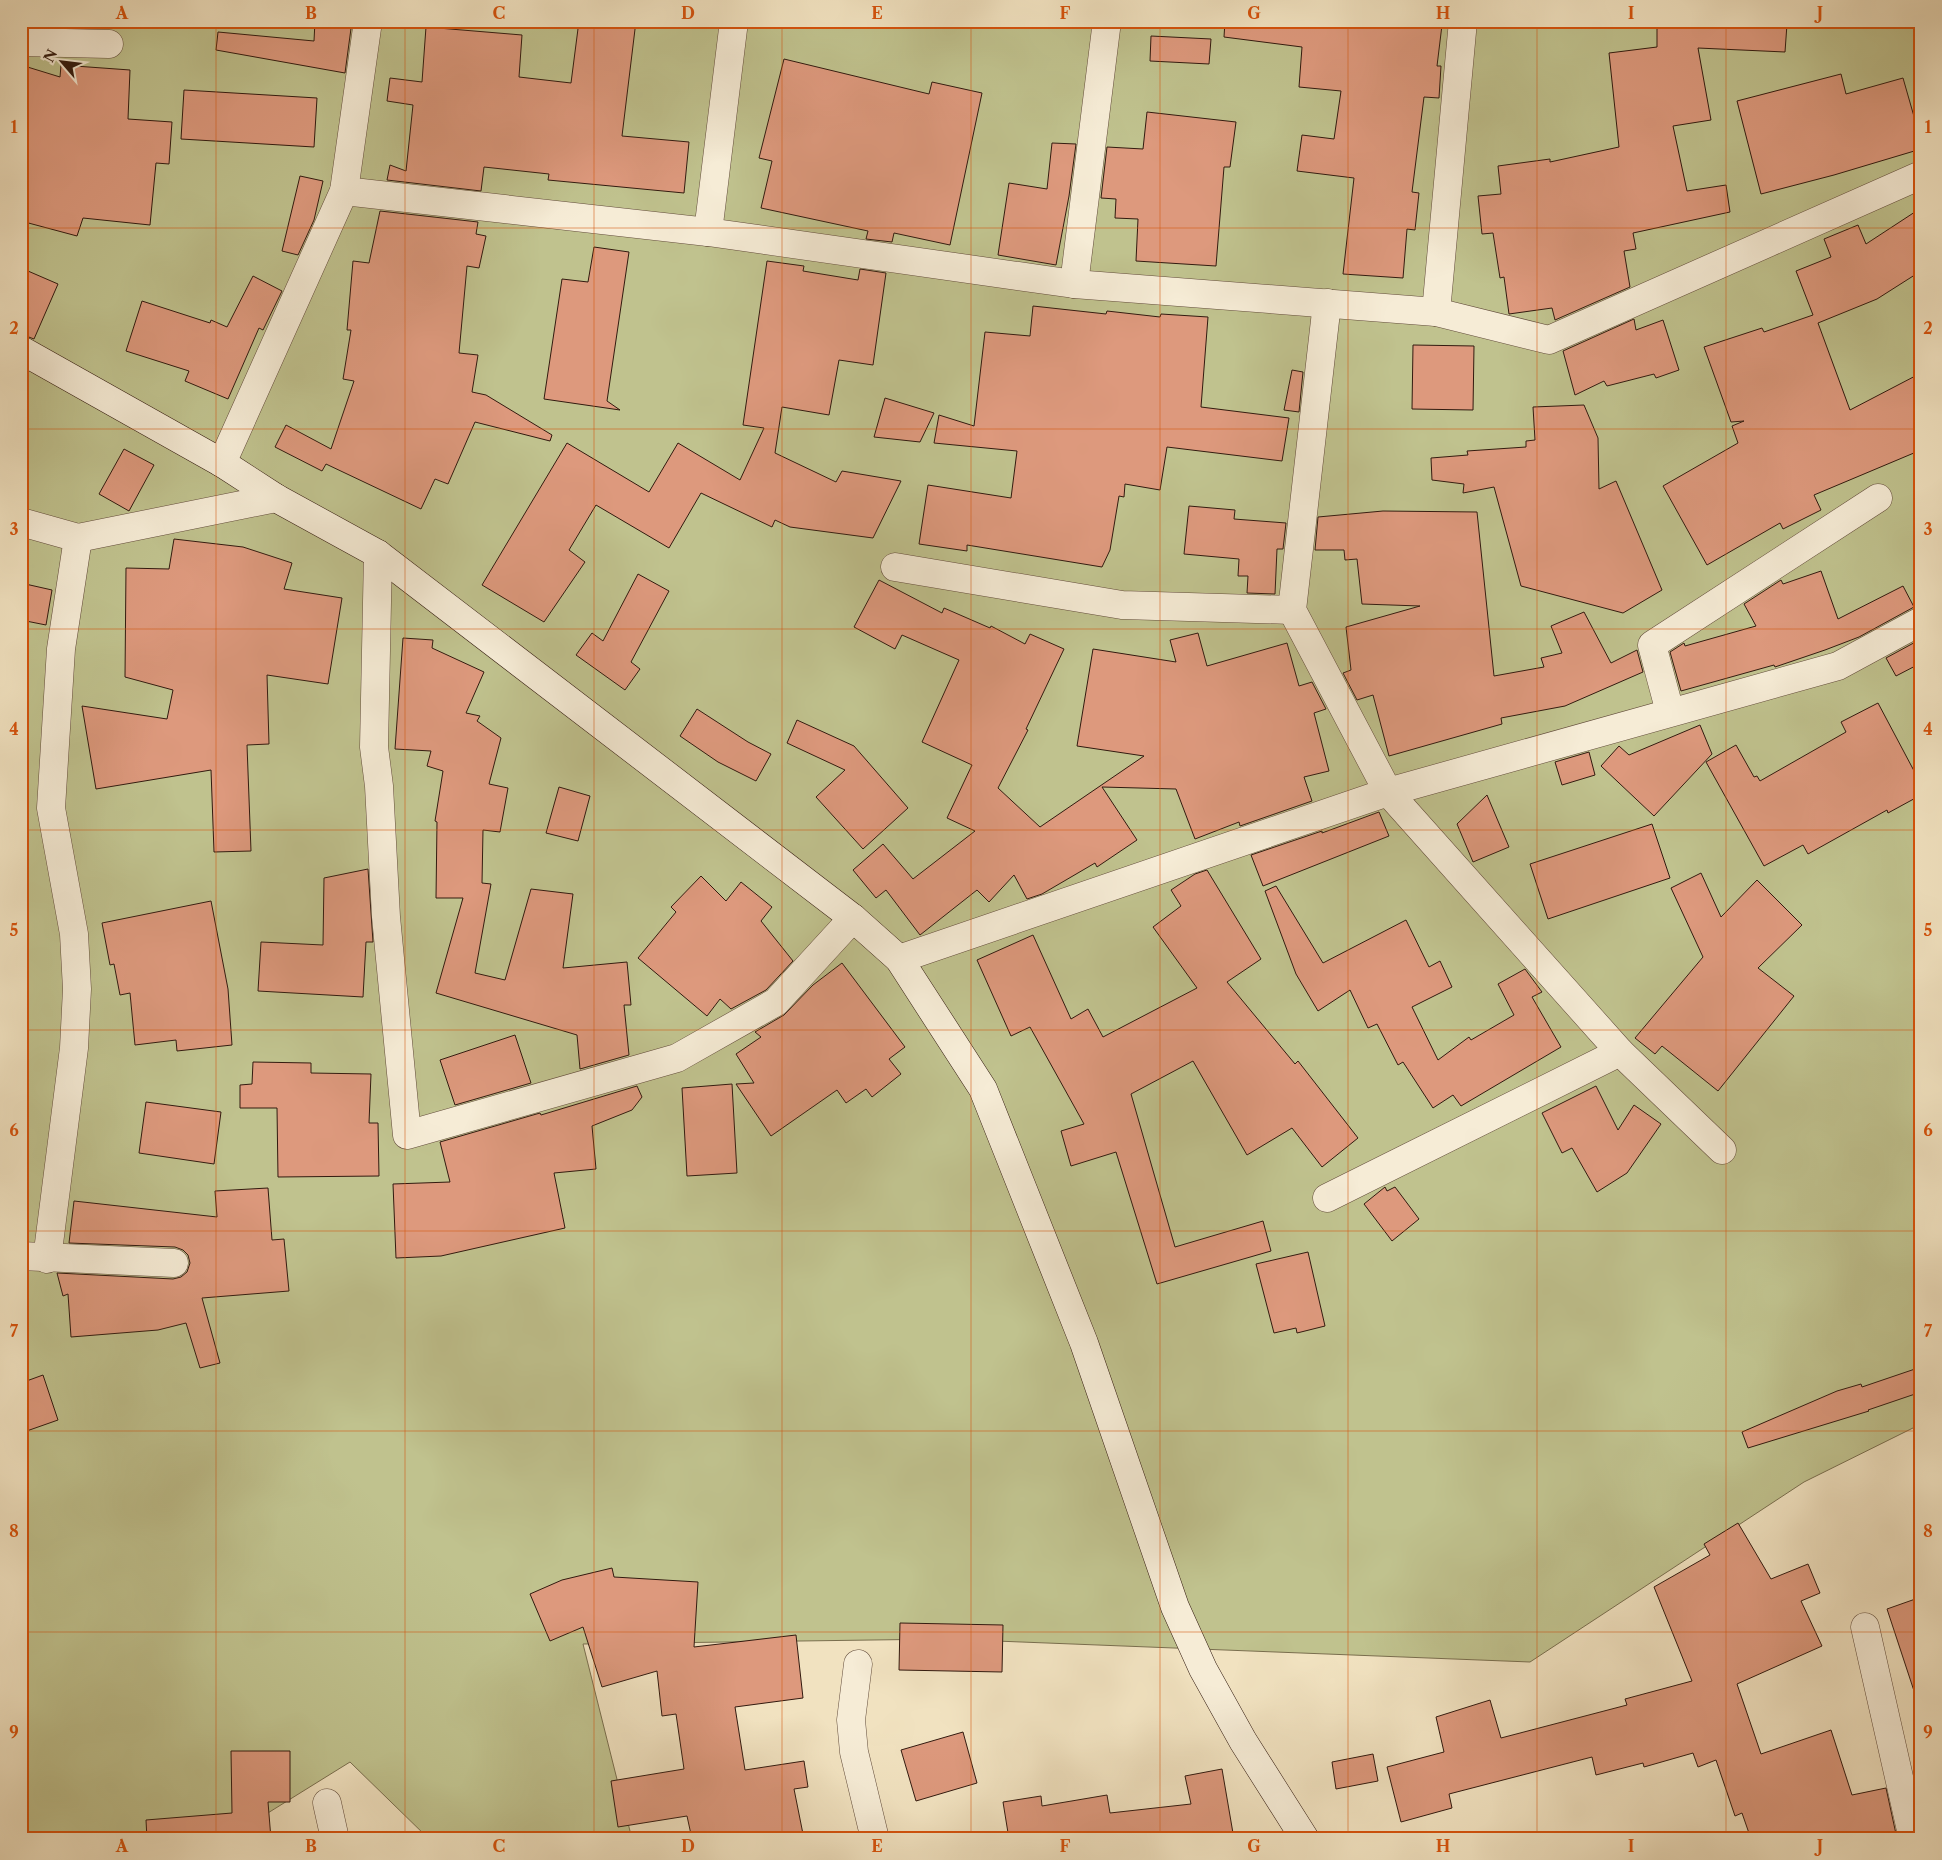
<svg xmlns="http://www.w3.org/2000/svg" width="1942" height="1860" font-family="'Libre Caslon Text',serif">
	<rect width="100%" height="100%" fill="#f1e2c0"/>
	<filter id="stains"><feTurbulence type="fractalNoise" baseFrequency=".004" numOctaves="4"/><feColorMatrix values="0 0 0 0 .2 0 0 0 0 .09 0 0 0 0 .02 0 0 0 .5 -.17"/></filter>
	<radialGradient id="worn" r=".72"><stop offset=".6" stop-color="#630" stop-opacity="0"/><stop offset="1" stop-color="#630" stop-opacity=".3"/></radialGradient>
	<!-- green -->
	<path fill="#c0c28e" stroke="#796e4e" d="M 21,21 L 1921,21 L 1921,1424 L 1804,1482 L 1530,1662 L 945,1639 L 583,1644 L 632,1839 L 429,1839 L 350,1762 L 226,1839 L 21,1839 Z"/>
	<!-- building -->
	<g fill="#dd997d" stroke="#321a0f">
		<path d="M 315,21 L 352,21 L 345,73 L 216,50 L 218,32 L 314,41 Z"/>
		<path d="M 579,21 L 636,21 L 622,136 L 689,142 L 684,193 L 548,180 L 549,174 L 484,167 L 481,191 L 387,180 L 390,165 L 406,171 L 413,105 L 387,101 L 390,78 L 422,82 L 426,27 L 522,35 L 519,77 L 571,83 Z"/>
		<path d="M 1225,21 L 1416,21 L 1442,25 L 1437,66 L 1441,66 L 1439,98 L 1424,97 L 1412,192 L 1419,193 L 1415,230 L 1407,229 L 1403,278 L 1343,274 L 1354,178 L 1297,171 L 1302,135 L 1334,139 L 1341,91 L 1299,87 L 1302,47 L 1224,37 Z"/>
		<path d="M 1657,21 L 1787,24 L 1785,52 L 1698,48 L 1711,120 L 1673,126 L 1687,191 L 1726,185 L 1730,212 L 1633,233 L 1636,249 L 1624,251 L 1630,287 L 1555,320 L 1552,308 L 1509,314 L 1504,277 L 1500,278 L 1493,233 L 1482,234 L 1478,196 L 1501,194 L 1498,166 L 1550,159 L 1550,162 L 1619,147 L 1609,53 L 1657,47 Z"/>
		<path d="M 1151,36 L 1211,39 L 1209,64 L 1150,61 Z"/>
		<path d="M 784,59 L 929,94 L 932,82 L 982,93 L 950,245 L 894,233 L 892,242 L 866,239 L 868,231 L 761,208 L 772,161 L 759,158 Z"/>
		<path d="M 21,65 L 60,77 L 61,65 L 130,70 L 128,119 L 172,122 L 169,164 L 156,163 L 150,225 L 83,218 L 77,236 L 21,221 Z"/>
		<path d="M 1841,74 L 1846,94 L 1903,78 L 1921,141 L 1921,149 L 1834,175 L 1761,194 L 1737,101 Z"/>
		<path d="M 184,90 L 317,98 L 314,147 L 181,139 Z"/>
		<path d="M 1147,112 L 1236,122 L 1230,167 L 1224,167 L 1216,266 L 1136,261 L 1138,219 L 1115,218 L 1116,199 L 1101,198 L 1107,147 L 1143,149 Z"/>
		<path d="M 1052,143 L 1076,144 L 1069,196 L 1056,265 L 998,255 L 1009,183 L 1047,189 Z"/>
		<path d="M 300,176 L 323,181 L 314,220 L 298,255 L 282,251 Z"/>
		<path d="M 1921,208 L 1921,271 L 1877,299 L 1818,323 L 1850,410 L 1921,373 L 1921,450 L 1814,495 L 1821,510 L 1783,529 L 1780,523 L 1707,565 L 1663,486 L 1738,443 L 1732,426 L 1744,421 L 1731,422 L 1704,347 L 1762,328 L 1764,332 L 1813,315 L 1796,271 L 1831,257 L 1824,239 L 1858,225 L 1866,244 Z"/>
		<path d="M 380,211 L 478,222 L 476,234 L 486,236 L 479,268 L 467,266 L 459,353 L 478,355 L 472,392 L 486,395 L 552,435 L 550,441 L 475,422 L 448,484 L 435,479 L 421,509 L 326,464 L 322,471 L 275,447 L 286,425 L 331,449 L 354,381 L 343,379 L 351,330 L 347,330 L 353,261 L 369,263 Z"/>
		<path d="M 594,247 L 629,252 L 607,401 L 620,410 L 544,399 L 562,279 L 588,282 Z"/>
		<path d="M 767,261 L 804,266 L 803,271 L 858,280 L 860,269 L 886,273 L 873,365 L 839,360 L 829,415 L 782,407 L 775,453 L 836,482 L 842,471 L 901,481 L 873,538 L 790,527 L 775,520 L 772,527 L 701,493 L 669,548 L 596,505 L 569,550 L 585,562 L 544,622 L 482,585 L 567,443 L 649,492 L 678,443 L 740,480 L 764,428 L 743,425 Z"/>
		<path d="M 21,268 L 58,284 L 34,339 L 21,334 Z"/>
		<path d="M 253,276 L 282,291 L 263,330 L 259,328 L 228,399 L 185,381 L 189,371 L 126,351 L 142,301 L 210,323 L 211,320 L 227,327 Z"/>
		<path d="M 1033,306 L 1106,314 L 1107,311 L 1160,317 L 1161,314 L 1208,317 L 1201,407 L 1289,418 L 1282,461 L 1167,447 L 1160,490 L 1125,484 L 1124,497 L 1119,496 L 1110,550 L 1102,567 L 967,545 L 967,551 L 919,544 L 928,485 L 1011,498 L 1017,451 L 934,443 L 939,415 L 974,426 L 985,332 L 1030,336 Z"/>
		<path d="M 1634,319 L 1636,330 L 1663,320 L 1679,370 L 1656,378 L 1654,374 L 1607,386 L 1604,381 L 1575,395 L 1563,351 Z"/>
		<path d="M 1413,345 L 1474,346 L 1473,410 L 1412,409 Z"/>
		<path d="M 1292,370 L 1303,372 L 1299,412 L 1284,410 Z"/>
		<path d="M 885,398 L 934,413 L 920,442 L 874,437 Z"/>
		<path d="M 1584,405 L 1598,438 L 1599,489 L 1616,481 L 1662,590 L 1623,613 L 1521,586 L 1494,487 L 1463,493 L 1464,484 L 1432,480 L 1431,458 L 1468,455 L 1467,451 L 1526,447 L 1526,441 L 1535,440 L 1533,407 Z"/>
		<path d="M 124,449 L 154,465 L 129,511 L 99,494 Z"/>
		<path d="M 1189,506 L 1235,510 L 1234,519 L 1286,523 L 1283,549 L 1277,549 L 1275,594 L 1247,593 L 1248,576 L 1238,576 L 1239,559 L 1184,554 Z"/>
		<path d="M 1383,511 L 1477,512 L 1494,676 L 1544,667 L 1541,658 L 1562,653 L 1551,626 L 1584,612 L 1611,663 L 1637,650 L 1643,672 L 1565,706 L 1501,718 L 1502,724 L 1389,756 L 1373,695 L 1357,700 L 1343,673 L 1351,670 L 1346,627 L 1420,606 L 1362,604 L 1357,559 L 1345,560 L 1344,550 L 1315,550 L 1318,517 Z"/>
		<path d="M 174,539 L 243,547 L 292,563 L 284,589 L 342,598 L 328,684 L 267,675 L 269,744 L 247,745 L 251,851 L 214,852 L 211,770 L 96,789 L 82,706 L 167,719 L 173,690 L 125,677 L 126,568 L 169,569 Z"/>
		<path d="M 1821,571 L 1838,619 L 1903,586 L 1914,607 L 1859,637 L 1825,650 L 1775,667 L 1774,665 L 1681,691 L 1670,652 L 1684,643 L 1685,646 L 1756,626 L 1744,604 L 1781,580 L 1783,584 Z"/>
		<path d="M 638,574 L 669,591 L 631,662 L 640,669 L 625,690 L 576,655 L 592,633 L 603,641 Z"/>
		<path d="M 879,580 L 942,613 L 944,608 L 990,628 L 991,626 L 1025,644 L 1030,634 L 1064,649 L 1026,729 L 1028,730 L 998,788 L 1040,827 L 1144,756 L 1077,746 L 1093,649 L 1176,662 L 1170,640 L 1198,633 L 1207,666 L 1287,643 L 1299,686 L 1312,682 L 1326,709 L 1314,713 L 1329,771 L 1304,777 L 1312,801 L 1240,826 L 1239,822 L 1195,839 L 1176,789 L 1102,787 L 1137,840 L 1097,867 L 1095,863 L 1042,894 L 1027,899 L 1014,875 L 989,902 L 977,890 L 920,935 L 886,890 L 876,898 L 853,870 L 883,844 L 913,879 L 975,831 L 947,818 L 972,765 L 922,742 L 959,660 L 902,635 L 895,649 L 854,627 Z"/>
		<path d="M 21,583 L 52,590 L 46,625 L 21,620 Z"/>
		<path d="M 403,638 L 433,640 L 432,648 L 484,672 L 466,713 L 480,716 L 477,721 L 501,738 L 489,784 L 508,788 L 500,832 L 483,830 L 482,883 L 491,884 L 475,973 L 505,980 L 531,889 L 573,894 L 563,968 L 627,962 L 631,1005 L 624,1005 L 629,1055 L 580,1069 L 577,1035 L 436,993 L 463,898 L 436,898 L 437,822 L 435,821 L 443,771 L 427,766 L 431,751 L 395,749 Z"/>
		<path d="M 1921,639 L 1921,663 L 1896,676 L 1886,658 Z"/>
		<path d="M 1878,703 L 1921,784 L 1921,795 L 1888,813 L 1887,810 L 1808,854 L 1803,845 L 1764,866 L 1706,762 L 1736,745 L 1754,777 L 1757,776 L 1760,781 L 1846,732 L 1841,722 Z"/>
		<path d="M 697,709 L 748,742 L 771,754 L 756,781 L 718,762 L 680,736 Z"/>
		<path d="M 797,720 L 854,746 L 908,808 L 863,849 L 816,797 L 845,770 L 787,743 Z"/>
		<path d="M 1700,725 L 1712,754 L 1654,816 L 1601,766 L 1619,746 L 1629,755 Z"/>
		<path d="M 1589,752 L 1595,775 L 1562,785 L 1555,762 Z"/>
		<path d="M 559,787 L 590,796 L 578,841 L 546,833 Z"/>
		<path d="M 1487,795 L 1509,847 L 1473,862 L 1457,824 Z"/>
		<path d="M 1379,812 L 1389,836 L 1263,886 L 1251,855 L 1322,831 L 1322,833 Z"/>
		<path d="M 1652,824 L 1670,878 L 1548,919 L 1530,864 Z"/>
		<path d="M 368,869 L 373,942 L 366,942 L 363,997 L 258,991 L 261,942 L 323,945 L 324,878 Z"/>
		<path d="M 1207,870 L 1261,959 L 1227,982 L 1295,1064 L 1298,1061 L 1358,1138 L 1322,1167 L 1292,1128 L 1247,1155 L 1193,1061 L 1131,1094 L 1175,1247 L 1263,1221 L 1271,1251 L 1157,1284 L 1116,1152 L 1071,1166 L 1061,1131 L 1084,1124 L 1030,1027 L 1011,1036 L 977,960 L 1033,935 L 1071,1019 L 1088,1009 L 1103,1037 L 1197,988 L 1153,927 L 1181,906 L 1171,890 L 1195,874 Z"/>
		<path d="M 1701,873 L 1721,917 L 1757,880 L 1802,925 L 1758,968 L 1794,996 L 1718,1091 L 1662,1046 L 1655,1054 L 1635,1038 L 1703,957 L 1671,888 Z"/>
		<path d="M 701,876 L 726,901 L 741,882 L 772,907 L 761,921 L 793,961 L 766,990 L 731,1009 L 720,999 L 707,1016 L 638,958 L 676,912 L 671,907 Z"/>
		<path d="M 1276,886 L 1323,963 L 1406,920 L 1429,967 L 1440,961 L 1452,987 L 1412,1007 L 1438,1060 L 1469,1037 L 1471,1040 L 1514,1015 L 1498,984 L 1525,969 L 1542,992 L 1532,997 L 1561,1047 L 1461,1106 L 1453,1095 L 1433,1108 L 1403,1062 L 1398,1065 L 1377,1024 L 1368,1028 L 1350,990 L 1318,1011 L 1296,974 L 1265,891 Z"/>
		<path d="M 211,901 L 228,989 L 232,1045 L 177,1051 L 176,1040 L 135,1045 L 130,993 L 120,995 L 114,964 L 110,965 L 102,923 Z"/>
		<path d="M 842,963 L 905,1047 L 889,1059 L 901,1074 L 872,1097 L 866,1089 L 846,1103 L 837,1090 L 771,1136 L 736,1084 L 754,1083 L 736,1054 L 761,1037 L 755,1032 L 784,1015 L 813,985 Z"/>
		<path d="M 515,1035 L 531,1083 L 455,1105 L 440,1060 Z"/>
		<path d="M 253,1062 L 311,1063 L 311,1073 L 371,1074 L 369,1123 L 378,1123 L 379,1176 L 278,1177 L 277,1108 L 240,1108 L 240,1085 L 252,1084 Z"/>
		<path d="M 732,1084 L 737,1173 L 687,1176 L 682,1088 Z"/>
		<path d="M 637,1086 L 642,1097 L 632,1110 L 592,1126 L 596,1169 L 554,1173 L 565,1228 L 441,1256 L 396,1258 L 393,1184 L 450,1182 L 440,1142 L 540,1113 L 541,1115 Z"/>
		<path d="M 1596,1086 L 1618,1130 L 1634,1105 L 1661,1124 L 1627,1173 L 1597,1192 L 1572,1148 L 1562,1153 L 1542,1113 Z"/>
		<path d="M 146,1102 L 221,1112 L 214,1164 L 139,1153 Z"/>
		<path d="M 1385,1187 L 1387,1191 L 1395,1187 L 1419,1219 L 1392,1241 L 1364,1204 Z"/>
		<path d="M 268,1188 L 272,1240 L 284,1239 L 289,1291 L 202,1298 L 220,1363 L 200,1368 L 186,1323 L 158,1330 L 71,1337 L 68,1294 L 63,1296 L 57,1273 L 173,1279 L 181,1277 L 187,1272 L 190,1263 L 188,1255 L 183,1250 L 175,1247 L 69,1243 L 74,1201 L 217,1217 L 215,1191 Z"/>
		<path d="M 1308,1252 L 1325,1326 L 1297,1333 L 1296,1328 L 1274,1333 L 1256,1264 Z"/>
		<path d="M 1915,1369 L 1921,1392 L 1868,1410 L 1869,1411 L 1748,1448 L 1742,1432 L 1837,1391 L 1861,1384 L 1862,1387 Z"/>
		<path d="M 43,1375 L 58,1420 L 21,1433 L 21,1383 Z"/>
		<path d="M 1738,1523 L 1771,1579 L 1808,1564 L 1820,1593 L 1801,1601 L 1822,1646 L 1737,1684 L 1761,1754 L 1831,1730 L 1852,1795 L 1886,1788 L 1896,1834 L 1874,1839 L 1751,1839 L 1742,1813 L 1735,1816 L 1716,1760 L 1698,1767 L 1693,1753 L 1644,1767 L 1643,1763 L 1596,1775 L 1592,1757 L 1449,1794 L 1452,1808 L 1401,1822 L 1387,1767 L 1444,1752 L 1436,1717 L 1490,1700 L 1501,1738 L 1627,1705 L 1625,1699 L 1692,1681 L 1654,1587 L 1710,1555 L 1704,1544 Z"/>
		<path d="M 612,1568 L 614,1577 L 698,1582 L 694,1647 L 796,1635 L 803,1698 L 735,1707 L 745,1770 L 804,1761 L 808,1787 L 794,1789 L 804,1839 L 692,1839 L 687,1816 L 618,1827 L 611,1781 L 684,1769 L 676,1714 L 662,1716 L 657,1671 L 602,1687 L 583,1627 L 550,1641 L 530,1594 L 562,1580 Z"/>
		<path d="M 1921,1597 L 1921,1696 L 1916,1697 L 1887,1609 Z"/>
		<path d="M 900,1623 L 1003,1625 L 1002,1672 L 899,1670 Z"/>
		<path d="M 963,1732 L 977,1783 L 916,1801 L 901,1750 Z"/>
		<path d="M 231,1751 L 290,1751 L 290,1802 L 268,1802 L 271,1839 L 147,1839 L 146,1820 L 232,1813 Z"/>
		<path d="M 1373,1754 L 1378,1781 L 1336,1789 L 1332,1762 Z"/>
		<path d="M 1222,1769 L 1234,1839 L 1197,1839 L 1196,1833 L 1145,1839 L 1009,1839 L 1003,1802 L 1041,1796 L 1042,1806 L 1107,1795 L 1110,1813 L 1191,1804 L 1185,1776 Z"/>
	</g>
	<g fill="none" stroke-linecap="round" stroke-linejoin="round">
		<defs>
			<g id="minor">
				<path d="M 21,42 L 109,44"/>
				<path d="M 344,191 L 708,232 L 1074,284 L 1436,312 L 1463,21"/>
				<path d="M 708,232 L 734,21"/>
				<path d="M 1074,284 L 1107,21"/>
				<path d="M 1327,303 L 1292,610 L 1388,792 L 1620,1052 L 1722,1150"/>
				<path d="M 1436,312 L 1549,340 L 1921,175"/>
				<path d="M 222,463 L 344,191 L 368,21"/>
				<path d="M 21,522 L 78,538 L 276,498"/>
				<path d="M 378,554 L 374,747 L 379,786 L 386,917 L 407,1135 L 677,1058 L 776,1002 L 853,918"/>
				<path d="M 895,567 L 1122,605 L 1292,610"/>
				<path d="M 1670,712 L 1652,645 L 1878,498"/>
				<path d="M 899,959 L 1388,792 L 1838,666 L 1921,621"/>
				<path d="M 1327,1198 L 1620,1052"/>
				<path d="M 21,1256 L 174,1263"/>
				<path d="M 47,1259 L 74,1048 L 77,989 L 74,934 L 51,808 L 61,649 L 78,538"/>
				<path d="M 1865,1627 L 1913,1839"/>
				<path d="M 858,1664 L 851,1720 L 854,1752 L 875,1839"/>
				<path d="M 327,1803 L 335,1839"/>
			</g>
			<path id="secondary" d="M 21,350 L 222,463 L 276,498 L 378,554 L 853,918 L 899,959 L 983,1089 L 1084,1343 L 1175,1607 L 1203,1669 L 1243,1741 L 1305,1839"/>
		</defs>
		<!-- minor casing -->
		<use href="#minor" stroke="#624c3b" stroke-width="29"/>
		<!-- secondary casing -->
		<use href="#secondary" stroke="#321a0f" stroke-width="29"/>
		<!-- minor -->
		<use href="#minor" stroke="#f6ecd6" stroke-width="28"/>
		<!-- secondary -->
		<use href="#secondary" stroke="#f6ecd6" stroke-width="28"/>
	</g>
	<!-- grid -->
	<path fill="none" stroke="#d6530c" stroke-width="1" stroke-opacity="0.55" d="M 216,21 L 216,1839M 405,21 L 405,1839M 594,21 L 594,1839M 782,21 L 782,1839M 971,21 L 971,1839M 1160,21 L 1160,1839M 1348,21 L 1348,1839M 1537,21 L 1537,1839M 1726,21 L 1726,1839M 21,228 L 1921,228M 21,429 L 1921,429M 21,629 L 1921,629M 21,830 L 1921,830M 21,1030 L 1921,1030M 21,1231 L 1921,1231M 21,1431 L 1921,1431M 21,1632 L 1921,1632"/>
	<!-- margin -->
	<rect width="1942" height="1860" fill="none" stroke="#f1e2c0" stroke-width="55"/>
	<!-- north arrow -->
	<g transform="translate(62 62) rotate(298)" stroke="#f6ecd6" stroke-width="4" paint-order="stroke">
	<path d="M0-4L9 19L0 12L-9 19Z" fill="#321a0f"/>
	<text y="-8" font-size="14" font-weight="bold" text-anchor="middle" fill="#321a0f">N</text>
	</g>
	<rect x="28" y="28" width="1886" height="1804" fill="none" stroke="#d6530c" stroke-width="2"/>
	<g font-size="16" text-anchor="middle" font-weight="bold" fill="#d6530c">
		<text x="122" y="19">A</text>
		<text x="311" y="19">B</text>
		<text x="499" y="19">C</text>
		<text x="688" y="19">D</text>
		<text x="877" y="19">E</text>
		<text x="1065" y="19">F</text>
		<text x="1254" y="19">G</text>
		<text x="1443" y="19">H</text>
		<text x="1631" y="19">I</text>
		<text x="1820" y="19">J</text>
		<text x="14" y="133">1</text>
		<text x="1928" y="133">1</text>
		<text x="14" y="334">2</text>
		<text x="1928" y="334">2</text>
		<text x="14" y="535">3</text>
		<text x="1928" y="535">3</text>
		<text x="14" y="735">4</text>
		<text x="1928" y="735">4</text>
		<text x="14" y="936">5</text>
		<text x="1928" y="936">5</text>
		<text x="14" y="1136">6</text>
		<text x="1928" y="1136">6</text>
		<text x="14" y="1337">7</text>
		<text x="1928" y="1337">7</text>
		<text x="14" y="1537">8</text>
		<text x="1928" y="1537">8</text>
		<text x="14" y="1738">9</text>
		<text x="1928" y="1738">9</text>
		<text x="122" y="1852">A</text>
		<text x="311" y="1852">B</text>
		<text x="499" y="1852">C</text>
		<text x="688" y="1852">D</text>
		<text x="877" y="1852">E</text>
		<text x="1065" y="1852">F</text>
		<text x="1254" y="1852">G</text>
		<text x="1443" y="1852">H</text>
		<text x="1631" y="1852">I</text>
		<text x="1820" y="1852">J</text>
	</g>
	<rect width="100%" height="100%" filter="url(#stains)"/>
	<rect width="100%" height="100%" fill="url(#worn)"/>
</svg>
